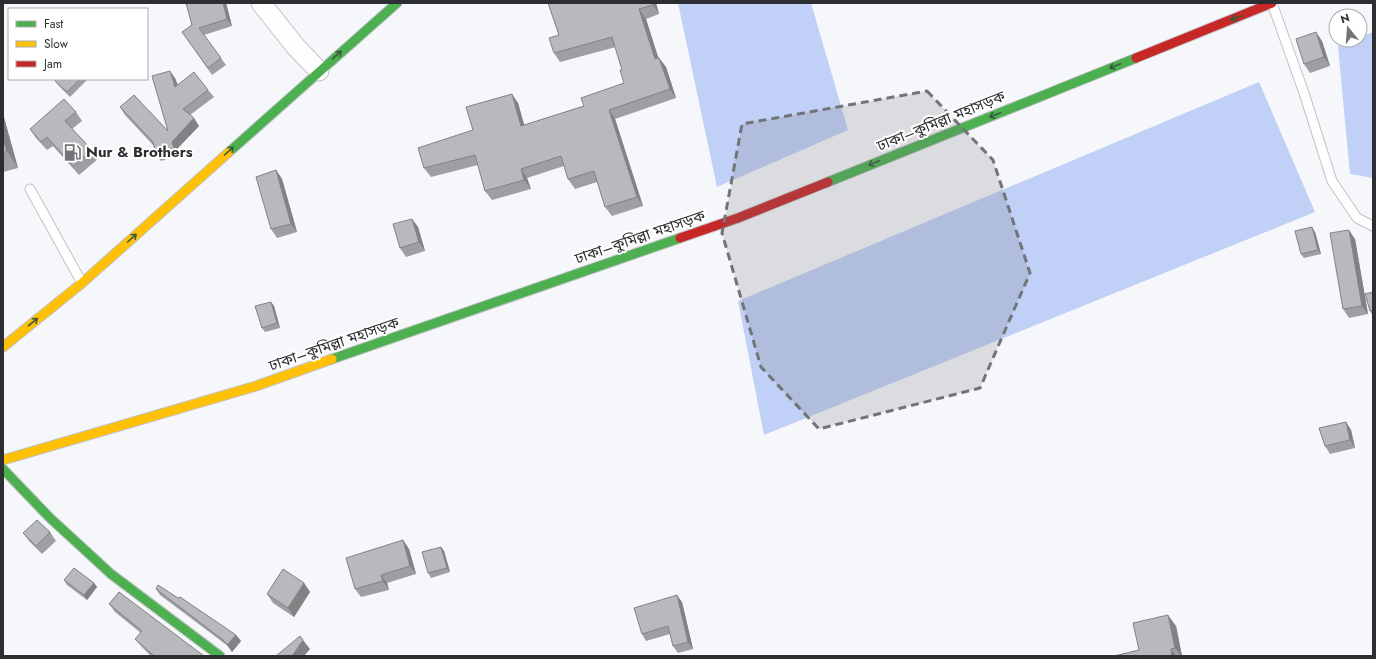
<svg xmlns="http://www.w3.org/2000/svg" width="1376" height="659" font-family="Jost,'Noto Sans Bengali',sans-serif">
	<rect width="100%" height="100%" fill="#f5f7fa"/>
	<!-- water -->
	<g fill="#c0d0f6">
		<path d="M 678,3 L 811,3 L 848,130 L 717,187 Z"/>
		<path d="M 1373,32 L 1373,178 L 1350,174 L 1338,46 L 1354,40 L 1360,40 L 1360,37 Z"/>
		<path d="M 1259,82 L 1315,212 L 764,435 L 738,301 Z"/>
	</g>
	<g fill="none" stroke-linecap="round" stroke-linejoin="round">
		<defs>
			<g id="lane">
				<path d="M 1272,3 L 1304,93 L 1332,181 L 1357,218 L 1373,226"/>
				<path d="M 30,189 L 82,283"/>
			</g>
			<path id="street" d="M 261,3 L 296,47 L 319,71"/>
			<g id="fast">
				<path d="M 229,152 L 397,3"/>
				<path d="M 828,182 L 1136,58"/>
				<path d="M 332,359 L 680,238"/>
				<path d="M 3,469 L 49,517 L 111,574 L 220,656"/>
			</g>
			<g id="slow">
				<path d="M 3,347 L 82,283 L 229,152"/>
				<path d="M 3,460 L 256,386 L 332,359"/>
			</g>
			<g id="jam">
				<path d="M 1136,58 L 1272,3"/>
				<path d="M 680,238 L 738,218 L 828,182"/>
			</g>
		</defs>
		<!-- lane casing -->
		<use href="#lane" stroke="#c2c3c6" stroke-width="11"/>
		<!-- street casing -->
		<use href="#street" stroke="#c2c3c6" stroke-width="21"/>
		<!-- fast casing -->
		<use href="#fast" stroke="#c2c3c6" stroke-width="11"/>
		<!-- slow casing -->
		<use href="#slow" stroke="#c2c3c6" stroke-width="11"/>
		<!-- jam casing -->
		<use href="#jam" stroke="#c2c3c6" stroke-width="11"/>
		<!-- lane -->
		<use href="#lane" stroke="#fefefe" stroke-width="9"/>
		<!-- street -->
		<use href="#street" stroke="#fefefe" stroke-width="19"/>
		<!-- fast -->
		<use href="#fast" stroke="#4caf50" stroke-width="9"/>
		<!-- slow -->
		<use href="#slow" stroke="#ffc107" stroke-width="9"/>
		<!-- jam -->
		<use href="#jam" stroke="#c62828" stroke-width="9"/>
	</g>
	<!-- wall -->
	<g fill="#9d9fa2">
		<path d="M 186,3 L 226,3 L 232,26 L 204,35 L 226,65 L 212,75 L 182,32 L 192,25 Z"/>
		<path d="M 548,3 L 656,3 L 659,14 L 646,19 L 658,58 L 659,58 L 666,67 L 676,98 L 615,119 L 643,206 L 612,216 L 605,207 L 597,182 L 575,189 L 568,179 L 564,166 L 527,178 L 531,189 L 492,200 L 485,191 L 478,165 L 431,177 L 424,168 L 473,130 L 518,103 L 524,125 L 584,106 L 624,83 L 622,70 L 616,47 L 560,62 L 554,53 L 559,35 Z"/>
		<path d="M 1322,41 L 1330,66 L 1310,73 L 1304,64 Z"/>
		<path d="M 175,78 L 178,85 L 208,90 L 214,97 L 190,115 L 199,126 L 177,149 L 179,155 L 161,161 L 156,153 L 153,145 L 125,115 L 120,107 L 168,131 Z"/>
		<path d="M 57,79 L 88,79 L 70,97 L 58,85 L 55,81 Z"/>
		<path d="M 76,112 L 82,121 L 72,129 L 92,150 L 98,159 L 79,175 L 53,146 L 47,150 L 36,138 L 30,129 Z"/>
		<path d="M 3,114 L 18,168 L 3,172 Z"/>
		<path d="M 276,170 L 282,179 L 297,232 L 277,238 L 271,229 Z"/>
		<path d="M 412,219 L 418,227 L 425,251 L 406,257 L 400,248 Z"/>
		<path d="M 1315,232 L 1321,254 L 1304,258 L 1301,254 Z"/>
		<path d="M 1355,239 L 1368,314 L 1349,318 L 1343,309 Z"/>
		<path d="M 1373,292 L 1373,316 L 1370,311 Z"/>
		<path d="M 271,302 L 274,306 L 280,328 L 265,332 L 262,328 Z"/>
		<path d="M 1346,422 L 1351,430 L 1355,448 L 1330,454 L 1325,446 Z"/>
		<path d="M 50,532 L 56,541 L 42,554 L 29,541 L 23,533 Z"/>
		<path d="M 403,540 L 409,549 L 416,574 L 387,583 L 389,590 L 361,597 L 355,589 Z"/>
		<path d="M 441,547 L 444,551 L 450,572 L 431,578 L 428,573 Z"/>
		<path d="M 64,580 L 94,583 L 97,587 L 87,600 L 67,585 Z"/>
		<path d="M 304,583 L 310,592 L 294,617 L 273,603 L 267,594 Z"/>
		<path d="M 156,589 L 236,635 L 241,641 L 232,652 L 228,646 L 160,595 Z"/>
		<path d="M 682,602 L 693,649 L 678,653 L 673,646 L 670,634 L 646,641 L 642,634 Z"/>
		<path d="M 109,604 L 204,656 L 151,656 L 141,646 L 135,639 L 141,633 L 115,612 Z"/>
		<path d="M 1176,626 L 1182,656 L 1114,656 L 1139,650 Z"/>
	</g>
	<!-- shaded-wall -->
	<g fill="#808284">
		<path d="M 223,3 L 226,3 L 232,26 L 227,19 Z"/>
		<path d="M 652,3 L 656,3 L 659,14 L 653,5 Z"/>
		<path d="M 639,9 L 646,19 L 662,69 L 655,59 Z"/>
		<path d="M 1316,32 L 1322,41 L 1330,66 L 1324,57 Z"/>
		<path d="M 659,58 L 666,67 L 676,98 L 670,89 Z"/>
		<path d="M 170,71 L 175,78 L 180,94 L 175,87 Z"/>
		<path d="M 512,94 L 518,103 L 527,135 L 521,126 Z"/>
		<path d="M 609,110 L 615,119 L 643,206 L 637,197 Z"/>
		<path d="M 3,114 L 18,168 L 7,151 L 3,138 Z"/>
		<path d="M 194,118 L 199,126 L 177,149 L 179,155 L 174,148 L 172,142 Z"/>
		<path d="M 521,169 L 527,178 L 531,189 L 524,180 Z"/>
		<path d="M 276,170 L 282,179 L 297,232 L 291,224 Z"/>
		<path d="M 412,219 L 418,227 L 425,251 L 419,242 Z"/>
		<path d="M 1312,227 L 1315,232 L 1321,254 L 1318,250 Z"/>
		<path d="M 1349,230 L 1355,239 L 1368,314 L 1362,306 Z"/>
		<path d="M 271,302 L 274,306 L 280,328 L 277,323 Z"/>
		<path d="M 1346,422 L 1351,430 L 1355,448 L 1350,440 Z"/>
		<path d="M 403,540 L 409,549 L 416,574 L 410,566 Z"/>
		<path d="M 441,547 L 444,551 L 450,572 L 447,568 Z"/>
		<path d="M 381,575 L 387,583 L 389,590 L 383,581 Z"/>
		<path d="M 94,583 L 97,587 L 87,600 L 84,595 Z"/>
		<path d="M 304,583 L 310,592 L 294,617 L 288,608 Z"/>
		<path d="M 677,595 L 682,602 L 693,649 L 688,642 Z"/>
		<path d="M 1168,615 L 1176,626 L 1182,656 L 1181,656 L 1175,648 Z"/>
		<path d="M 236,635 L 241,641 L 232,652 L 227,645 Z"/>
		<path d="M 303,640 L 310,649 L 304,656 L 292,656 Z"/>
		<path d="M 1171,649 L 1176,656 L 1172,656 Z"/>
	</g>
	<!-- building -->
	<g fill="#b7b9bc" stroke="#808284">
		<path d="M 186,3 L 223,3 L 227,19 L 199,28 L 221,58 L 208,68 L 182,32 L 192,25 Z"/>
		<path d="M 548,3 L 652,3 L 653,5 L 639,9 L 655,59 L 659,58 L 670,89 L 609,110 L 637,197 L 605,207 L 594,171 L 568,179 L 561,156 L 521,169 L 524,180 L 485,191 L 475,155 L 424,168 L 418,148 L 473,130 L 466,107 L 512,94 L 521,126 L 584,106 L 581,98 L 624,83 L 620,70 L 622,70 L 612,37 L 554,53 L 549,38 L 559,35 Z"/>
		<path d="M 1316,32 L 1324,57 L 1304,64 L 1296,39 Z"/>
		<path d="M 170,71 L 175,87 L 194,72 L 208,90 L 183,109 L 194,118 L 172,142 L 174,148 L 156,153 L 153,142 L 120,107 L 134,95 L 168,131 L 152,76 Z"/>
		<path d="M 57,79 L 80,79 L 67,92 L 55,81 Z"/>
		<path d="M 64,99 L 76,112 L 65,121 L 92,150 L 73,166 L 47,137 L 41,142 L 30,129 Z"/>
		<path d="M 3,138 L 7,151 L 3,153 Z"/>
		<path d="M 276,170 L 291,224 L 271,229 L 256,177 Z"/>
		<path d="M 412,219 L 419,242 L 400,248 L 393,224 Z"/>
		<path d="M 1312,227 L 1318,250 L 1301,254 L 1295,231 Z"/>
		<path d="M 1349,230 L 1362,306 L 1343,309 L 1330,233 Z"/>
		<path d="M 1373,292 L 1373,310 L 1370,311 L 1365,294 Z"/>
		<path d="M 271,302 L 277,323 L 262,328 L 255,306 Z"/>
		<path d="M 1346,422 L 1350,440 L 1325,446 L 1319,428 Z"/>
		<path d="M 37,520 L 50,532 L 36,546 L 23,533 Z"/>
		<path d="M 403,540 L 410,566 L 381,575 L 383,581 L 355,589 L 346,558 Z"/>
		<path d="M 441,547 L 447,568 L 428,573 L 422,552 Z"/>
		<path d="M 74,568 L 94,583 L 84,595 L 64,580 Z"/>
		<path d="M 283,569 L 304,583 L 288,608 L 267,594 Z"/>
		<path d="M 158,585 L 178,598 L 180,597 L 236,635 L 227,645 L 223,640 L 156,589 Z"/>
		<path d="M 119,592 L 204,656 L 154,656 L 135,639 L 142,631 L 109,604 Z"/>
		<path d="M 677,595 L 688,642 L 673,646 L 668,626 L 642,634 L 634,608 Z"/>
		<path d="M 1168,615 L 1175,648 L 1171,649 L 1172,656 L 1114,656 L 1139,650 L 1133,623 Z"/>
		<path d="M 300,636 L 303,640 L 292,656 L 276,656 Z"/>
	</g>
	<!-- one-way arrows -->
	<defs><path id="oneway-shaft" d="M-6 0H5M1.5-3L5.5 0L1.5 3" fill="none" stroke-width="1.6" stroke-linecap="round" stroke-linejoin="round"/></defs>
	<g stroke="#385b3c">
		<use href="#oneway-shaft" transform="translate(1236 18) rotate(158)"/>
		<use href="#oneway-shaft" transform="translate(337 55) rotate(-41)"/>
		<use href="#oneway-shaft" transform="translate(1115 66) rotate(158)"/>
		<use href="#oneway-shaft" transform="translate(995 115) rotate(158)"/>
		<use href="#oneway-shaft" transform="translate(229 151) rotate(-42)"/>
		<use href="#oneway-shaft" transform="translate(874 163) rotate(158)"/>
		<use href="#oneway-shaft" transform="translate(132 238) rotate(-42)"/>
		<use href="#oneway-shaft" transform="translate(33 322) rotate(-39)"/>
	</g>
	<!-- marked area -->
	<path fill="#737478" fill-opacity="0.2" stroke="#737478" stroke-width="3" stroke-dasharray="8 5" stroke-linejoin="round" d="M 927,91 L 993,160 L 1030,273 L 980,388 L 819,429 L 761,367 L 722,233 L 742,124 Z"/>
	<!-- icons -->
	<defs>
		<symbol id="fuel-bare" viewBox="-9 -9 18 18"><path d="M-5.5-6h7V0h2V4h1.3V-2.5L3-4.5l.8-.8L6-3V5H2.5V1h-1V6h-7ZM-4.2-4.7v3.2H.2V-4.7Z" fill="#737478" stroke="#fff" stroke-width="2.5" paint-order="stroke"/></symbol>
	</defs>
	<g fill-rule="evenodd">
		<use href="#fuel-bare" x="60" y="140" width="25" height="25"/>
	</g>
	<g text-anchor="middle" stroke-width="4" stroke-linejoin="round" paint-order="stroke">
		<!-- street labels -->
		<g font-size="15" fill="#2d2e32" stroke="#fff">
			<text transform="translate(941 121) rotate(-22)" y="5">ঢাকা–কুমিল্লা মহাসড়ক</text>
			<text transform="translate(640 237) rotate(-19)" y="5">ঢাকা–কুমিল্লা মহাসড়ক</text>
			<text transform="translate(334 344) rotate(-19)" y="5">ঢাকা–কুমিল্লা মহাসড়ক</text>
		</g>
		<!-- poi labels -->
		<g font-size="15" font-weight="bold" fill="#2d2e32" stroke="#fff" text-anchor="start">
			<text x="86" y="157">Nur &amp; Brothers</text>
		</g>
	</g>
	<!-- border -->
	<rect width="1376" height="659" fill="none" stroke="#2d2e32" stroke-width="8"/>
	<!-- legend -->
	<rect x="8" y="8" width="140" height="72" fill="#ffffff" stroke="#ababad"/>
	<rect x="16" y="21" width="20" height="6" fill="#4caf50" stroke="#ababad"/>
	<text x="44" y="28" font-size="12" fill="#2d2e32">Fast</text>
	<rect x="16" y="41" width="20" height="6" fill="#ffc107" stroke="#ababad"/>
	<text x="44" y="48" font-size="12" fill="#2d2e32">Slow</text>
	<rect x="16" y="61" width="20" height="6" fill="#c62828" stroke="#ababad"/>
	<text x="44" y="68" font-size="12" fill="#2d2e32">Jam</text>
	<!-- north arrow -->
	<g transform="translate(1348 28) rotate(343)"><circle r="19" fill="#ffffff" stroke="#ababad"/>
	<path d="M0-3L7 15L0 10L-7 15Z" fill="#737478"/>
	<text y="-6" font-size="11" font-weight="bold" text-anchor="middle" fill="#2d2e32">N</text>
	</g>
</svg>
